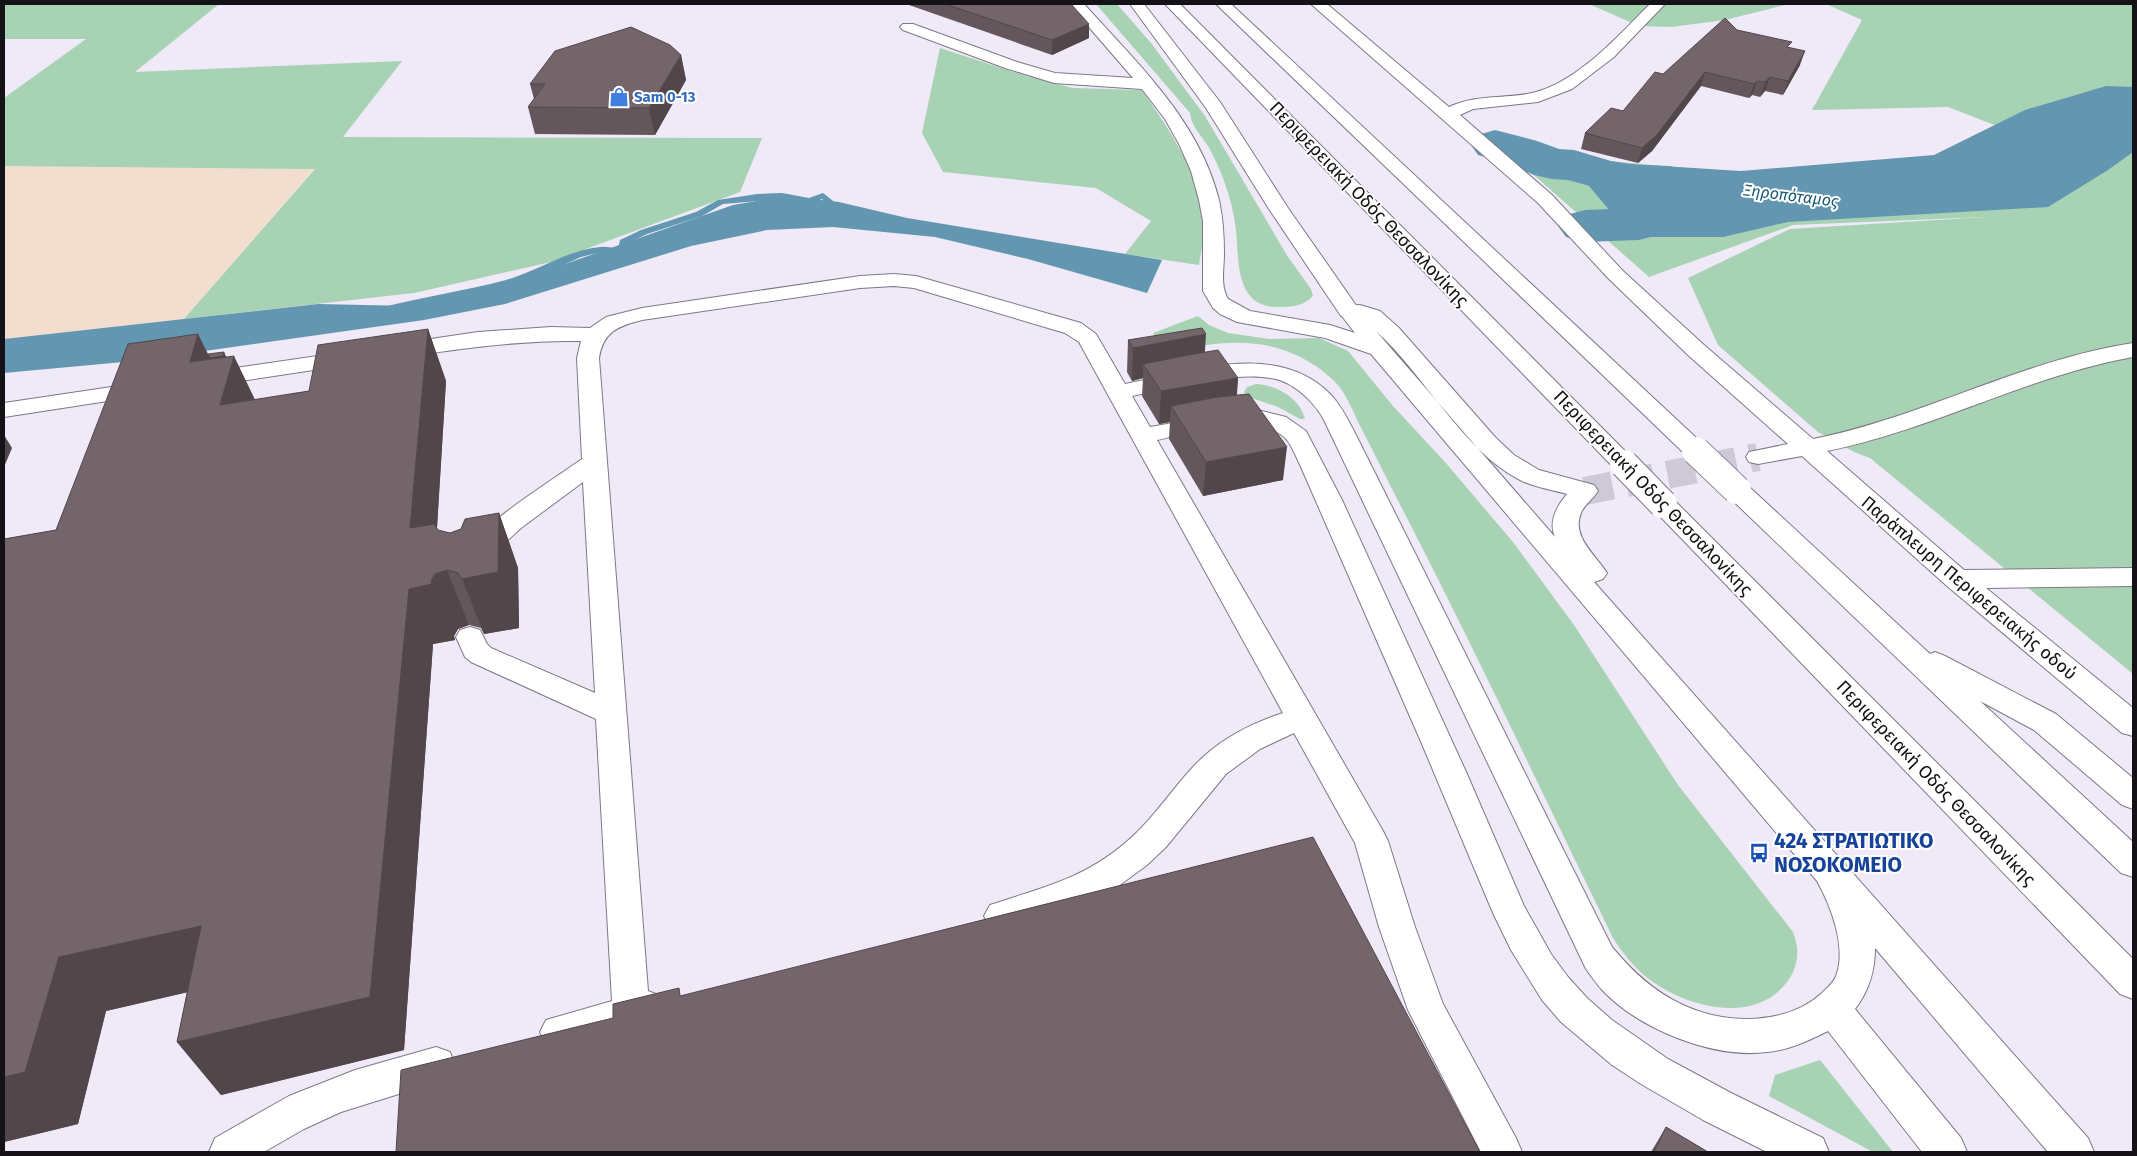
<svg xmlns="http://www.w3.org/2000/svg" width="2137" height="1156" font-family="'Fira Sans',sans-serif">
	<rect width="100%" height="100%" fill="#efe9f8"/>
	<!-- commercial -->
	<path fill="#f2decf" d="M 4,166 L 315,168 L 184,319 L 4,339 Z"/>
	<!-- green -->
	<g fill="#a7d2b4">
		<path d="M 4,4 L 219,4 L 135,72 L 402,61 L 343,137 L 762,138 L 740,192 L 551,262 L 414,293 L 184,319 L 315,169 L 4,166 L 4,98 L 86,39 L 4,39 Z"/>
		<path d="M 1096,4 L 1117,4 L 1151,43 L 1205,116 L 1288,257 L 1311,289 L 1313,296 C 1305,305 1293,307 1281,307 C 1235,309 1239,263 1236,230 C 1234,213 1230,197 1224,181 C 1220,169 1214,157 1208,146 C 1201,135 1191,126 1190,113 Z"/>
		<path d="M 1589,4 L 1789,4 L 1725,20 L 1671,27 L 1639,26 Z"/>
		<path d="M 1826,4 L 2133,4 L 2133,674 L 1870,458 L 1854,452 L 1818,432 L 1718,345 L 1688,278 L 1790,229 L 1985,217 L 1793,225 L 1649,277 L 1500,145 L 1576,158 L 1871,185 L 2041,143 L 1948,107 L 1812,110 L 1862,20 Z"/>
		<path d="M 940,48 L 1026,76 L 1073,88 L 1142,90 C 1169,129 1197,170 1204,218 C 1206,232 1201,251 1199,265 L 1125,254 L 1151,221 L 1096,188 L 943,172 L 922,133 Z"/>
		<path d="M 1198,316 L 1209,325 L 1228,333 L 1269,339 L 1319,338 L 1348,351 L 1393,406 L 1445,462 L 1513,542 L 1574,625 L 1678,785 L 1793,932 C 1799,947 1799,962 1791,976 C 1760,1028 1684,1008 1645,976 C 1633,966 1622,952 1613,938 C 1544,797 1477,654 1405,514 C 1389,484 1375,454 1359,424 C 1353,411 1347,396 1338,385 C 1333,379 1326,374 1320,369 C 1270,333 1221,341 1165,352 L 1153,333 Z"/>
		<path d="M 1256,384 C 1277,385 1300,398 1305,419 L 1300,419 L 1278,407 L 1246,396 L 1244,392 L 1247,387 Z"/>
		<path d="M 1820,1060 L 1893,1152 L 1873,1152 L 1769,1096 L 1775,1075 Z"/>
	</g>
	<!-- water -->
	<g fill="#6397b1">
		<path d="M 2106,86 L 2133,87 L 2133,152 L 2108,170 L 2048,207 L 1788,222 L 1723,237 L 1632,237 L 1567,160 L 1741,171 L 1934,155 L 2025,110 Z"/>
		<path d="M 786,196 L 839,202 L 907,218 L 1162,260 L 1147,293 L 1028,259 L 935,237 L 833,227 L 767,230 L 691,246 L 505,304 L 424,320 L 134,361 L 4,373 L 4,339 L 318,304 L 410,306 L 511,283 L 733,205 Z"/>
	</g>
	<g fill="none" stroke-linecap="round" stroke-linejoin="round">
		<!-- stream -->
		<path fill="#6397b1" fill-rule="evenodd" d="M 782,193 L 809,198 L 823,193 L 837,204 L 845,207 L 841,210 L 831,208 L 822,199 L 810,204 L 782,199 L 723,204 L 702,216 L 647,234 L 628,243 L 626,255 L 601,252 L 581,257 L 543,274 L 515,283 L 383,313 L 378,310 L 380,308 C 422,297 464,291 506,280 C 538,271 567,250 600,247 C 605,246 613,248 618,249 L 620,240 L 641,230 L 696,212 L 718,200 L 757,194 Z"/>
		<!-- river -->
		<path fill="#6397b1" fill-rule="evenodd" d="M 1495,130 L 1537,141 L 1559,149 L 1574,150 L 1611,161 L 1636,165 L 1669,166 L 1687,170 L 1694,181 L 1687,192 L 1662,196 L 1661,199 L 1673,215 L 1658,235 L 1639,240 L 1585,242 L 1566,237 L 1558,226 L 1566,215 L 1585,210 L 1613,209 L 1608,201 L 1612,192 L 1568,180 L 1552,179 L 1534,175 L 1503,162 L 1478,155 L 1471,145 L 1478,135 Z"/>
		<!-- minor-tunnel -->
		<path stroke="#cec9d6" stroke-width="28" stroke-dasharray="28 14" stroke-linecap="butt" d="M 1585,491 L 1758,457"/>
		<defs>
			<g id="minor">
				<path d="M 1069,4 L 1084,4 C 1137,63 1199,120 1219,200 C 1223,218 1224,236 1224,254 C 1224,268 1220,285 1228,299 L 1250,311 L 1330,325 L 1355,333 L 1338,311 L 1341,306 L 1360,305 L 1380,311 L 1399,328 L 1495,437 L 1514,455 L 1539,470 L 1594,485 L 1598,491 C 1593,499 1584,505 1581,513 C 1571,537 1596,555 1607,573 L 1603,579 L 1594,582 L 2088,1138 L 2094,1152 L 2048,1152 L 1875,948 C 1875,971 1869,991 1855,1009 L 1961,1138 L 1967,1152 L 1922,1152 L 1828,1031 C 1808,1041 1789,1050 1767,1052 C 1714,1059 1642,1030 1605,993 C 1598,986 1592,977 1586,969 L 1324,420 C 1315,403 1296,384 1276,379 C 1235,370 1173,388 1132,396 L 1150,427 L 1229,413 L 1262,411 L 1286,417 L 1306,431 L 1342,500 L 1467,774 L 1524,906 L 1551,954 L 1568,977 L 1587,998 L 1612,1020 L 1668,1059 L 1731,1093 L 1823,1138 L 1829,1152 L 1767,1152 L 1703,1120 L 1641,1084 L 1612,1065 L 1561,1022 L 1542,1000 L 1511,950 L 1493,913 L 1422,744 L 1301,467 C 1297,459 1293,448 1287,440 C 1263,411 1189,433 1157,440 L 1383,831 L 1388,841 L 1415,927 L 1443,1004 L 1516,1138 L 1522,1152 L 1481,1152 L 1408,1010 L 1379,927 L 1355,843 L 1294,733 L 1260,749 L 1226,774 L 1166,847 L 1147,865 L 1117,887 L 1084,903 L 1038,920 L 1002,931 L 990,927 L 984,916 L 990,905 C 1040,888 1081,880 1124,844 C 1151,822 1169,793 1193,767 C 1217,741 1249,724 1283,713 L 1079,342 L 1065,333 L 914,288 L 894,286 L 860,288 L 642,320 C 618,326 603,332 599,358 L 648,991 L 661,996 L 667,1008 L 661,1020 L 648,1025 L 559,1049 L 546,1044 L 540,1032 L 546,1020 L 612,1001 L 596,719 L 471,662 L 465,657 L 456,637 L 460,630 L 470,627 L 480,630 L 487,644 L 491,648 L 595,693 L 583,482 L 521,528 L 486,560 L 476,563 L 466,560 L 463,554 C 482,523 550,482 582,459 L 577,358 L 581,341 C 519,340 458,349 397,358 L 389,356 L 386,351 L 389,346 L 397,344 L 478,332 L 551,327 L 590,328 L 606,317 L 642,308 L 860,276 L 894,274 L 916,276 L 1081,323 L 1096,334 L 1125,384 C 1190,372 1277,340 1330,394 C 1341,405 1348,420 1355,433 L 1612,947 C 1632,971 1653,991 1681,1004 C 1724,1025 1786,1026 1822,993 C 1827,988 1834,982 1836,976 C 1847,948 1831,906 1817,881 L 1371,354 L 1325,338 L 1237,322 L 1220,314 L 1213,308 L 1203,291 L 1203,221 L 1199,200 L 1191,171 L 1179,144 L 1165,119 L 1142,89 L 1054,83 L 1005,68 L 903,30 L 900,27 L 903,24 L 913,24 L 1017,62 L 1055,73 L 1133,78 ZM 1376,331 C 1424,374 1463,451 1520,480 C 1534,487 1552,490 1567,494 C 1557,506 1548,521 1555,537 Z"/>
				<path d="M 1311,4 L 1327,4 L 1449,107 C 1476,94 1504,99 1532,93 C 1577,83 1619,35 1650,4 L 1665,4 L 1614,57 L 1572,89 L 1538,102 L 1473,109 L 1460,115 L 1552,195 L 1623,271 L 1704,345 L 1813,439 C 1923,417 2022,360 2133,343 L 2133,357 C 2027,376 1932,430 1827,451 L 1964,570 L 2133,568 L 2133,586 L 1986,588 L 2133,708 L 2133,736 L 2122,733 L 1947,586 L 1802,456 L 1758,464 L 1749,462 L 1746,457 L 1749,452 L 1788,444 L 1688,355 L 1609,279 L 1538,203 Z"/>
				<path d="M 352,351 L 360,353 L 363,358 L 360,363 L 207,386 L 199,384 L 195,379 L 199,374 L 207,372 Z"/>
				<path d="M 145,382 L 153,384 L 157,389 L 153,394 L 4,417 L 4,403 Z"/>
				<path d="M 436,1047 L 450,1052 L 455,1065 L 450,1078 L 341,1112 L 304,1129 L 264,1152 L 209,1152 L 215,1138 L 289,1096 L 355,1070 Z"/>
			</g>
			<g id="highway">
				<path d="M 1130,4 L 1144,4 L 1220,102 L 1288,208 L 1360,311 L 1357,316 L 1349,317 L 1341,316 L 1269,209 L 1206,108 Z"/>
				<path d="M 1165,4 L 1180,4 L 1633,459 L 1636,464 L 1633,469 L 1624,472 L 1615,469 Z"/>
				<path d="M 1216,4 L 1231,4 L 1705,446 L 1708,451 L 1705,456 L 1696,458 L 1687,456 Z"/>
				<path d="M 1737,482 L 1746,484 L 1930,654 L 1935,652 L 1945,656 L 2056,714 L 2133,778 L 2133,809 L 2122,805 L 2034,730 L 1980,701 L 2133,842 L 2133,877 L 2121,873 L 1728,496 L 1724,490 L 1728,484 Z"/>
				<path d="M 1663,496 L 1672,498 L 2133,959 L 2133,999 L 2120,994 L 1654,510 L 1650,504 L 1654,498 Z"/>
			</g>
		</defs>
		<!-- minor casing -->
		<use href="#minor" stroke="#7e7886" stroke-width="2"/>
		<!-- highway casing -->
		<use href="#highway" stroke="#7e7886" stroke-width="2"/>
		<!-- minor -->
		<use href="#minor" fill="#fff" fill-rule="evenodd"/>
		<!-- highway -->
		<use href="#highway" fill="#fff" fill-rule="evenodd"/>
		<defs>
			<g id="highway-bridge">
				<path d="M 1696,451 L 1737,490"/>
				<path d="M 1624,464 L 1663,504"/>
			</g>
		</defs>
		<!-- highway-bridge casing -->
		<use href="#highway-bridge" stroke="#7e7886" stroke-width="30" stroke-linecap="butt"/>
		<!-- highway-bridge -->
		<use href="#highway-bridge" stroke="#fff" stroke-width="28"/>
	</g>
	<!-- wall -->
	<g fill="#64575c">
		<path d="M 906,4 L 1071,4 L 1089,38 L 1052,55 Z"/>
		<path d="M 1737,30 L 1790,48 L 1800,65 L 1783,95 L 1765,91 L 1760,97 L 1752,95 L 1749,98 L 1701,86 L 1652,151 L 1638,163 L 1581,149 L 1585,133 L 1623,111 Z"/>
		<path d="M 681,55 L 686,80 L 655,135 L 535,134 L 528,107 L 534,99 L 530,84 Z"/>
		<path d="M 428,329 L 446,381 L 437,528 L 438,530 L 450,533 L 461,529 L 499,513 L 518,568 L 519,628 L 484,634 L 481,628 L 469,625 L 458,629 L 454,636 L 455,640 L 433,644 L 404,1050 L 221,1095 L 177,1042 L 187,992 L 106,1011 L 78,1124 L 4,1142 L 4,539 L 56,530 L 208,354 L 226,357 L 255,400 L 309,391 Z"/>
		<path d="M 1128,340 L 1205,352 L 1238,378 L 1237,395 L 1283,480 L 1203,496 L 1169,439 L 1170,422 L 1159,424 L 1142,396 L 1143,378 L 1132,381 L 1127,372 Z"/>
		<path d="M 1666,1127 L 1708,1152 L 1651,1152 Z"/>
	</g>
	<!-- shaded-wall -->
	<g fill="#51474b">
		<path d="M 1089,24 L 1089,38 L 1052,55 L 1052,40 Z"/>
		<path d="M 1805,51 L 1800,65 L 1783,95 L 1788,81 Z"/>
		<path d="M 681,55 L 686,80 L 655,135 L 649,108 Z"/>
		<path d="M 1705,72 L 1701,86 L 1652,151 L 1638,163 L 1642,148 Z"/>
		<path d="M 1770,77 L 1765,91 L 1760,97 L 1765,82 Z"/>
		<path d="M 1757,81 L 1752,95 L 1749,98 L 1754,84 Z"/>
		<path d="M 428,329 L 446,381 L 434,576 L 435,574 L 447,570 L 469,625 L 458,629 L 454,636 L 455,640 L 433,644 L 404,1050 L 221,1095 L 177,1042 L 409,589 L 431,581 L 410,528 Z"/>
		<path d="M 198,334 L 210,358 L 224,352 L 229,363 L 162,377 Z"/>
		<path d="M 1206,334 L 1204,366 L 1143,364 L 1143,378 L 1132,381 L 1133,348 Z"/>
		<path d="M 234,356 L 259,408 L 220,405 Z"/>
		<path d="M 1238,378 L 1235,411 L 1171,406 L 1170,422 L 1159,424 L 1161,391 Z"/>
		<path d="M 4,435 L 12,448 L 4,467 Z"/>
		<path d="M 1287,447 L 1283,480 L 1203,496 L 1206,462 Z"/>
		<path d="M 499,513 L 518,568 L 519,628 L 484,634 L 462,579 Z"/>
		<path d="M 201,926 L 241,980 L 106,1011 L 78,1124 L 4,1142 L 4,1077 L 59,957 Z"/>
	</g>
	<!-- building -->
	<g fill="#74656b" stroke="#51474b">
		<path d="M 945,4 L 1071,4 L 1089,24 L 1052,40 Z"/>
		<path d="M 1725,18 L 1737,30 L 1792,42 L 1787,47 L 1805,51 L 1788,81 L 1770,77 L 1765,82 L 1757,81 L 1754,84 L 1705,72 L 1656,136 L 1642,148 L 1585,133 L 1611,108 L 1623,111 L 1655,72 L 1663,74 Z"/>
		<path d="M 631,27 L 670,45 L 681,55 L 649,108 L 528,107 L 545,84 L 530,84 L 555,51 Z"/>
		<path d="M 1202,328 L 1206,334 L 1133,348 L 1128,340 Z"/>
		<path d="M 428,329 L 410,528 L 434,524 L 438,530 L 450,533 L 461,529 L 465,519 L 499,513 L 498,572 L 462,579 L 458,573 L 447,570 L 435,574 L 431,581 L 432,584 L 409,589 L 370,997 L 177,1042 L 201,926 L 59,957 L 25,1072 L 4,1077 L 4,539 L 56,530 L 128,344 L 198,334 L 190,362 L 234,356 L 220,405 L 309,391 L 318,345 Z"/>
		<path d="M 1218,350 L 1238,378 L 1161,391 L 1143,364 L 1188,355 Z"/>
		<path d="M 224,352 L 223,356 L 210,358 L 208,354 Z"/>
		<path d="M 1249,394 L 1287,447 L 1206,462 L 1171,406 L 1217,397 Z"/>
		<path d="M 1313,837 L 1480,1152 L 396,1152 L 401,1070 L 613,1018 L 613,1004 L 679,988 L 680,996 Z"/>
		<path d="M 1666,1127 L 1708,1152 L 1654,1152 Z"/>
	</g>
	<!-- icons -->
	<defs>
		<symbol id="shop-bare" viewBox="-9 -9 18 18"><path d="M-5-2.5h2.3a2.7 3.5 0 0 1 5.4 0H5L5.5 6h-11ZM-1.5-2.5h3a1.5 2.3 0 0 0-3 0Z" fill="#3f7fe0" stroke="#fff" stroke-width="2.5" paint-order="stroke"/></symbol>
		<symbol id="bus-bare" viewBox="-9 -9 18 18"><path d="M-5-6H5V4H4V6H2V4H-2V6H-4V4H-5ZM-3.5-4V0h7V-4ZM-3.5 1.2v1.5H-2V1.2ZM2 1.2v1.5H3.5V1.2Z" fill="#1a4fb4" stroke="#fff" stroke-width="2.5" paint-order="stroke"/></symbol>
	</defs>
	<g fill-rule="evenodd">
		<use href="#shop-bare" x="605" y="83" width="28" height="28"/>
		<use href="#bus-bare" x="1745" y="839" width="28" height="28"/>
	</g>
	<g text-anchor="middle" stroke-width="4" stroke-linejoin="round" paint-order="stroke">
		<!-- far-shop labels -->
		<g font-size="15" font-weight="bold" fill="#366cbe" stroke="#fff" text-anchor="start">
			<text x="634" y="102">Sam 0-13</text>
		</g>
		<!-- far-water labels -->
		<g font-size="16" font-style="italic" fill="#1a5c78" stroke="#fff">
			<text transform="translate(1791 195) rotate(7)" y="6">Ξηροπόταμος</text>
		</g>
		<!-- street labels -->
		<g font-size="18" fill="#141117" stroke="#fff">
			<text transform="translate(1369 204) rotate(46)" y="6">Περιφερειακή Οδός Θεσσαλονίκης</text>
			<text transform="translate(1653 493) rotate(46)" y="6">Περιφερειακή Οδός Θεσσαλονίκης</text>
			<text transform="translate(1969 588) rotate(40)" y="6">Παράπλευρη Περιφερειακής οδού</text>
			<text transform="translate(1936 783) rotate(46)" y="6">Περιφερειακή Οδός Θεσσαλονίκης</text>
		</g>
		<!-- near-transit labels -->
		<g font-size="21" font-weight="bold" fill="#164399" stroke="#fff" text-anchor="start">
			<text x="1774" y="848">424 ΣΤΡΑΤΙΩΤΙΚΟ<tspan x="1774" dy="24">ΝΟΣΟΚΟΜΕΙΟ</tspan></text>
		</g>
	</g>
	<!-- border -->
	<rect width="2137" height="1156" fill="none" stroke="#141117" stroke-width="10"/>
</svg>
